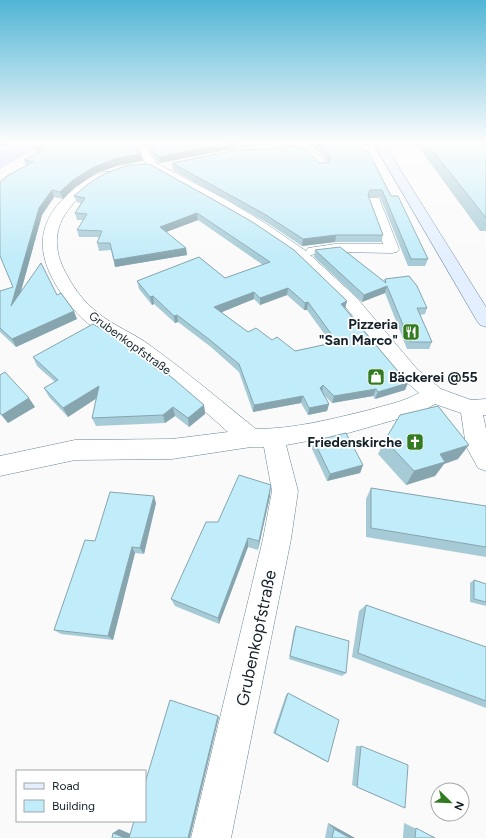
<svg xmlns="http://www.w3.org/2000/svg" width="486" height="838" font-family="Figtree,sans-serif">
	<rect width="100%" height="100%" fill="#fafafa"/>
	<!-- green -->
	<path fill="#c8d3ff" d="M 41,145 L 0,169 L 0,150 Z"/>
	<g fill="none" stroke-linecap="round" stroke-linejoin="round">
		<!-- river -->
		<path fill="#0eb7bb" fill-rule="evenodd" d="M 0,142 L 11,142 L 8,146 L 0,147 Z"/>
		<defs>
			<g id="street">
				<path d="M 133,142 L 143,142 L 156,163 L 225,199 L 265,223 L 306,251 L 308,248 L 335,244 L 383,244 L 368,201 L 369,198 L 379,198 L 399,249 L 397,252 L 392,253 L 335,252 L 310,255 L 356,297 L 417,369 L 441,389 L 471,400 L 486,399 L 486,415 L 483,415 L 486,429 L 486,471 L 478,468 L 466,446 L 461,413 L 435,404 L 419,413 L 341,435 L 286,445 L 298,491 L 291,539 L 231,838 L 191,838 L 263,539 L 272,491 L 264,447 L 251,447 L 172,459 L 75,460 L 0,476 L 0,456 L 75,440 L 172,439 L 228,432 C 199,406 169,380 138,355 C 121,342 100,334 84,320 C 75,312 67,301 59,290 C 37,255 35,225 67,195 C 76,187 99,168 111,172 L 113,174 L 111,176 C 69,199 40,230 68,277 C 75,290 85,303 97,312 C 113,326 134,333 151,346 C 187,372 221,401 256,429 C 294,429 332,419 369,410 C 386,405 403,402 419,393 L 403,379 L 344,305 L 294,256 L 255,229 L 215,205 L 148,167 Z"/>
				<path d="M 279,146 C 300,146 316,148 329,166 L 327,168 L 319,168 C 302,147 297,157 275,151 L 274,149 L 275,147 Z"/>
			</g>
			<path id="secondary" d="M 373,142 L 383,142 L 486,307 L 486,327 L 480,325 L 477,321 Z"/>
		</defs>
		<!-- street casing -->
		<use href="#street" stroke="#658598" stroke-width="1"/>
		<!-- secondary casing -->
		<use href="#secondary" stroke="#658598" stroke-width="1"/>
		<!-- street -->
		<use href="#street" fill="#fff" fill-rule="evenodd"/>
		<!-- secondary -->
		<use href="#secondary" fill="#e3effe" fill-rule="evenodd"/>
	</g>
	<!-- wall -->
	<g fill="#a6cbd6" fill-rule="evenodd">
		<path d="M 145,142 L 358,142 L 363,151 L 391,196 L 428,259 L 425,266 L 408,266 L 380,197 L 369,197 L 383,235 L 381,242 L 335,242 L 302,246 L 266,222 L 173,170 L 172,163 L 328,163 L 322,154 L 314,149 L 302,144 L 236,148 L 160,163 L 157,162 Z"/>
		<path d="M 415,142 L 481,142 L 486,146 L 486,231 L 480,231 Z"/>
		<path d="M 35,148 L 141,154 L 143,161 L 120,165 L 96,173 L 75,187 L 63,199 L 54,197 L 42,215 L 21,291 L 57,295 L 77,319 L 16,347 L 0,332 L 0,291 L 13,287 L 26,166 L 24,160 L 37,154 Z"/>
		<path d="M 128,165 L 347,301 L 345,308 L 408,383 L 405,390 L 375,399 L 373,396 L 332,403 L 323,394 L 329,404 L 327,411 L 308,415 L 301,403 L 253,412 L 239,372 L 211,347 L 178,322 L 175,323 L 154,304 L 152,305 L 139,289 L 137,281 L 225,278 L 263,265 L 198,220 L 166,232 L 186,248 L 187,255 L 115,267 L 111,250 L 99,251 L 97,243 L 99,237 L 79,237 L 77,230 L 83,220 L 77,220 L 75,213 L 81,203 L 77,202 L 74,196 ZM 287,295 L 304,310 L 307,310 L 331,343 L 295,351 L 272,340 L 248,332 L 221,312 L 254,299 L 260,305 Z"/>
		<path d="M 315,250 L 384,281 L 385,279 L 427,308 L 425,314 L 420,315 L 432,342 L 429,349 L 407,349 L 385,293 L 362,302 L 314,257 Z"/>
		<path d="M 33,357 L 204,405 L 205,414 L 189,427 L 175,416 L 165,423 L 96,426 L 92,418 L 97,398 L 68,417 L 49,397 L 44,388 L 55,382 L 37,366 Z"/>
		<path d="M 0,375 L 35,407 L 8,423 L 0,414 Z"/>
		<path d="M 385,440 L 458,459 L 444,464 L 435,476 L 406,485 L 378,454 Z"/>
		<path d="M 314,441 L 363,465 L 360,473 L 327,481 L 312,449 Z"/>
		<path d="M 371,488 L 486,506 L 486,557 L 366,537 L 366,499 Z"/>
		<path d="M 270,496 L 258,550 L 248,547 L 219,624 L 175,606 L 171,599 L 218,522 Z"/>
		<path d="M 156,503 L 144,554 L 135,553 L 113,640 L 61,634 L 54,630 L 95,541 Z"/>
		<path d="M 474,580 L 486,584 L 486,606 L 470,602 L 470,583 Z"/>
		<path d="M 366,605 L 486,647 L 486,708 L 352,657 L 359,611 Z"/>
		<path d="M 296,626 L 346,673 L 342,676 L 289,659 L 294,630 Z"/>
		<path d="M 288,693 L 328,762 L 325,761 L 273,733 L 286,695 Z"/>
		<path d="M 356,746 L 361,746 L 405,808 L 352,785 Z"/>
		<path d="M 328,823 L 355,838 L 325,838 Z"/>
		<path d="M 404,823 L 436,838 L 403,838 Z"/>
	</g>
	<!-- shaded-wall -->
	<g fill="#87a5ae">
		<path d="M 234,142 L 236,142 L 236,148 L 160,163 L 159,157 Z"/>
		<path d="M 141,154 L 143,161 L 120,165 L 96,173 L 75,187 L 63,199 L 60,192 L 73,180 L 94,167 L 118,158 Z"/>
		<path d="M 52,190 L 54,197 L 42,215 L 15,313 L 11,306 L 39,208 Z"/>
		<path d="M 197,213 L 198,220 L 161,234 L 160,227 Z"/>
		<path d="M 336,235 L 335,242 L 302,246 L 303,239 Z"/>
		<path d="M 186,248 L 187,255 L 115,267 L 114,260 Z"/>
		<path d="M 387,286 L 385,293 L 362,302 L 364,295 Z"/>
		<path d="M 288,288 L 287,295 L 260,305 L 260,298 Z"/>
		<path d="M 254,292 L 254,299 L 215,315 L 214,307 Z"/>
		<path d="M 153,296 L 154,304 L 152,305 L 150,297 Z"/>
		<path d="M 347,301 L 345,309 L 341,304 Z"/>
		<path d="M 308,302 L 307,310 L 304,310 L 305,303 Z"/>
		<path d="M 74,311 L 77,319 L 16,347 L 12,339 Z"/>
		<path d="M 177,315 L 178,322 L 175,323 L 174,316 Z"/>
		<path d="M 408,383 L 405,390 L 375,399 L 378,392 Z"/>
		<path d="M 323,385 L 322,392 L 320,388 Z"/>
		<path d="M 99,386 L 103,394 L 68,417 L 63,408 Z"/>
		<path d="M 376,389 L 373,396 L 332,403 L 334,396 Z"/>
		<path d="M 303,396 L 301,403 L 253,412 L 254,405 Z"/>
		<path d="M 29,398 L 35,407 L 8,423 L 2,415 Z"/>
		<path d="M 329,404 L 327,411 L 308,415 L 309,408 Z"/>
		<path d="M 204,405 L 205,414 L 189,427 L 188,418 Z"/>
		<path d="M 173,407 L 175,416 L 165,423 L 163,415 Z"/>
		<path d="M 469,445 L 458,459 L 444,464 L 435,476 L 406,485 L 414,471 L 440,454 Z"/>
		<path d="M 363,465 L 360,473 L 327,481 L 330,474 Z"/>
		<path d="M 271,485 L 270,496 L 258,550 L 259,541 Z"/>
		<path d="M 154,496 L 156,503 L 144,554 L 140,548 Z"/>
		<path d="M 248,538 L 248,547 L 219,624 L 218,618 Z"/>
		<path d="M 132,547 L 135,553 L 113,640 L 108,636 Z"/>
		<path d="M 218,716 L 219,717 L 190,838 L 188,838 Z"/>
		<path d="M 328,823 L 355,838 L 350,838 L 334,829 Z"/>
		<path d="M 119,829 L 133,835 L 130,838 L 125,838 L 113,833 Z"/>
	</g>
	<!-- building -->
	<g fill="#c1ecf9" stroke="#87a5ae" fill-rule="evenodd">
		<path d="M 46,142 L 134,142 L 141,154 L 118,158 L 94,167 L 73,180 L 60,192 L 52,190 L 39,208 L 11,306 L 41,263 L 57,295 L 61,293 L 74,311 L 12,339 L 0,328 L 0,291 L 13,287 L 0,256 L 0,182 L 7,176 L 33,162 L 24,160 L 46,149 L 35,148 Z"/>
		<path d="M 147,142 L 234,142 L 159,157 L 156,155 Z"/>
		<path d="M 313,142 L 358,142 L 363,151 L 368,151 L 391,196 L 398,196 L 428,259 L 411,259 L 382,190 L 370,190 L 368,195 L 383,235 L 336,235 L 303,239 L 266,215 L 172,163 L 236,150 L 293,147 L 307,150 L 319,163 L 329,163 L 331,159 L 323,148 L 315,142 Z"/>
		<path d="M 426,142 L 481,142 L 486,146 L 486,218 Z"/>
		<path d="M 149,164 L 214,200 L 254,223 L 294,250 L 345,299 L 347,301 L 341,304 L 408,383 L 378,392 L 376,389 L 334,396 L 323,385 L 320,388 L 329,404 L 309,408 L 303,396 L 254,405 L 239,364 L 210,340 L 177,315 L 174,316 L 153,296 L 150,297 L 137,281 L 199,257 L 225,278 L 270,262 L 197,213 L 160,227 L 186,248 L 114,260 L 110,243 L 97,243 L 102,231 L 77,230 L 87,214 L 75,213 L 85,198 L 74,196 L 87,185 L 102,175 L 128,165 ZM 288,288 L 305,303 L 308,302 L 337,342 L 295,351 L 277,337 L 272,340 L 256,328 L 248,332 L 214,307 L 254,292 L 260,298 Z"/>
		<path d="M 340,247 L 386,283 L 385,279 L 409,276 L 417,286 L 427,308 L 417,308 L 432,342 L 410,342 L 387,286 L 364,295 L 315,250 Z"/>
		<path d="M 93,324 L 131,346 L 157,370 L 159,368 L 169,375 L 204,405 L 188,418 L 173,407 L 163,415 L 92,418 L 99,386 L 63,408 L 44,388 L 58,380 L 33,357 Z"/>
		<path d="M 5,372 L 29,398 L 2,415 L 0,413 L 0,375 Z"/>
		<path d="M 438,406 L 469,445 L 440,454 L 445,462 L 414,471 L 385,440 L 400,415 Z"/>
		<path d="M 346,433 L 363,465 L 330,474 L 314,441 Z"/>
		<path d="M 239,475 L 271,485 L 259,541 L 248,538 L 218,618 L 171,599 L 206,522 L 218,522 Z"/>
		<path d="M 371,488 L 486,506 L 486,547 L 371,528 Z"/>
		<path d="M 110,492 L 154,496 L 140,548 L 132,547 L 108,636 L 54,630 L 85,540 L 95,541 Z"/>
		<path d="M 474,580 L 486,584 L 486,602 L 474,599 Z"/>
		<path d="M 366,605 L 486,647 L 486,701 L 358,653 Z"/>
		<path d="M 296,626 L 349,641 L 346,673 L 290,656 Z"/>
		<path d="M 288,693 L 339,720 L 328,762 L 275,733 Z"/>
		<path d="M 170,700 L 218,716 L 188,838 L 129,838 L 134,821 L 145,821 L 145,783 Z"/>
		<path d="M 361,746 L 408,765 L 405,808 L 357,787 Z"/>
		<path d="M 416,828 L 435,838 L 415,838 Z"/>
		<path d="M 334,829 L 350,838 L 332,838 Z"/>
		<path d="M 113,833 L 125,838 L 112,838 Z"/>
	</g>
	<!-- sky -->
	<linearGradient id="sky" x2="0" y2="1"><stop stop-color="#51b5d6"/><stop offset="0.55" stop-color="#fdfdfd"/><stop offset="1" stop-color="#fdfdfd" stop-opacity="0"/></linearGradient>
	<rect width="486" height="259" fill="url(#sky)"/>
	<!-- icons -->
	<defs>
		<symbol id="restaurant-square" viewBox="-11 -11 22 22"><rect x="-9" y="-9" width="18" height="18" rx="4" fill="#337b21" stroke="#fff"/><path d="M-5-6h1v4h1v-4h1v4h1v-4h1v5L-1.5 .5V6h-2V.5L-5-1ZM5-6V6H3V1.5H1.5Q1.5-4 5-6Z" fill="#fff"/></symbol>
		<symbol id="shop-square" viewBox="-11 -11 22 22"><rect x="-9" y="-9" width="18" height="18" rx="4" fill="#337b21" stroke="#fff"/><path d="M-5-2.5h2.3a2.7 3.5 0 0 1 5.4 0H5L5.5 6h-11ZM-1.5-2.5h3a1.5 2.3 0 0 0-3 0Z" fill="#fff"/></symbol>
		<symbol id="church-square" viewBox="-11 -11 22 22"><rect x="-9" y="-9" width="18" height="18" rx="4" fill="#337b21" stroke="#fff"/><path d="M-1.2-6h2.4v3.5h3.3v2.4h-3.3V6h-2.4V-.1h-3.3v-2.4h3.3Z" fill="#fff"/></symbol>
	</defs>
	<g fill-rule="evenodd">
		<use href="#restaurant-square" x="401" y="322" width="20" height="20"/>
		<use href="#shop-square" x="366" y="367" width="20" height="20"/>
		<use href="#church-square" x="405" y="432" width="20" height="20"/>
	</g>
	<g text-anchor="middle" stroke-width="3.5" stroke-linejoin="round" paint-order="stroke">
		<!-- far-street labels -->
		<g font-size="12" fill="#15222a" stroke="#fff">
			<text transform="translate(130 343) rotate(36)" y="4">Grubenkopfstraße</text>
		</g>
		<!-- poi labels -->
		<g font-size="14" font-weight="bold" fill="#15222a" stroke="#fff" text-anchor="end">
			<text x="398" y="329">Pizzeria<tspan x="398" dy="16">"San Marco"</tspan></text>
			<text x="389" y="382" text-anchor="start">Bäckerei @55</text>
			<text x="402" y="447">Friedenskirche</text>
		</g>
		<!-- near-street labels -->
		<g font-size="17" fill="#15222a" stroke="#fff">
			<text transform="translate(256 638) rotate(-78)" y="6">Grubenkopfstraße</text>
		</g>
	</g>
	<!-- legend -->
	<rect x="16" y="770" width="130" height="52" fill="#ffffff" stroke="#a1a7aa"/>
	<rect x="24" y="783" width="20" height="6" fill="#e3effe" stroke="#a1a7aa"/>
	<text x="52" y="790" font-size="12" fill="#15222a">Road</text>
	<rect x="24" y="800" width="20" height="12" fill="#c1ecf9" stroke="#a1a7aa"/>
	<text x="52" y="810" font-size="12" fill="#15222a">Building</text>
	<!-- north arrow -->
	<g transform="translate(450 802) rotate(113)"><circle r="19" fill="#ffffff" stroke="#a1a7aa"/>
	<path d="M0-3L7 15L0 10L-7 15Z" fill="#337b21"/>
	<text y="-6" font-size="11" font-weight="bold" text-anchor="middle" fill="#15222a">N</text>
	</g>
</svg>
